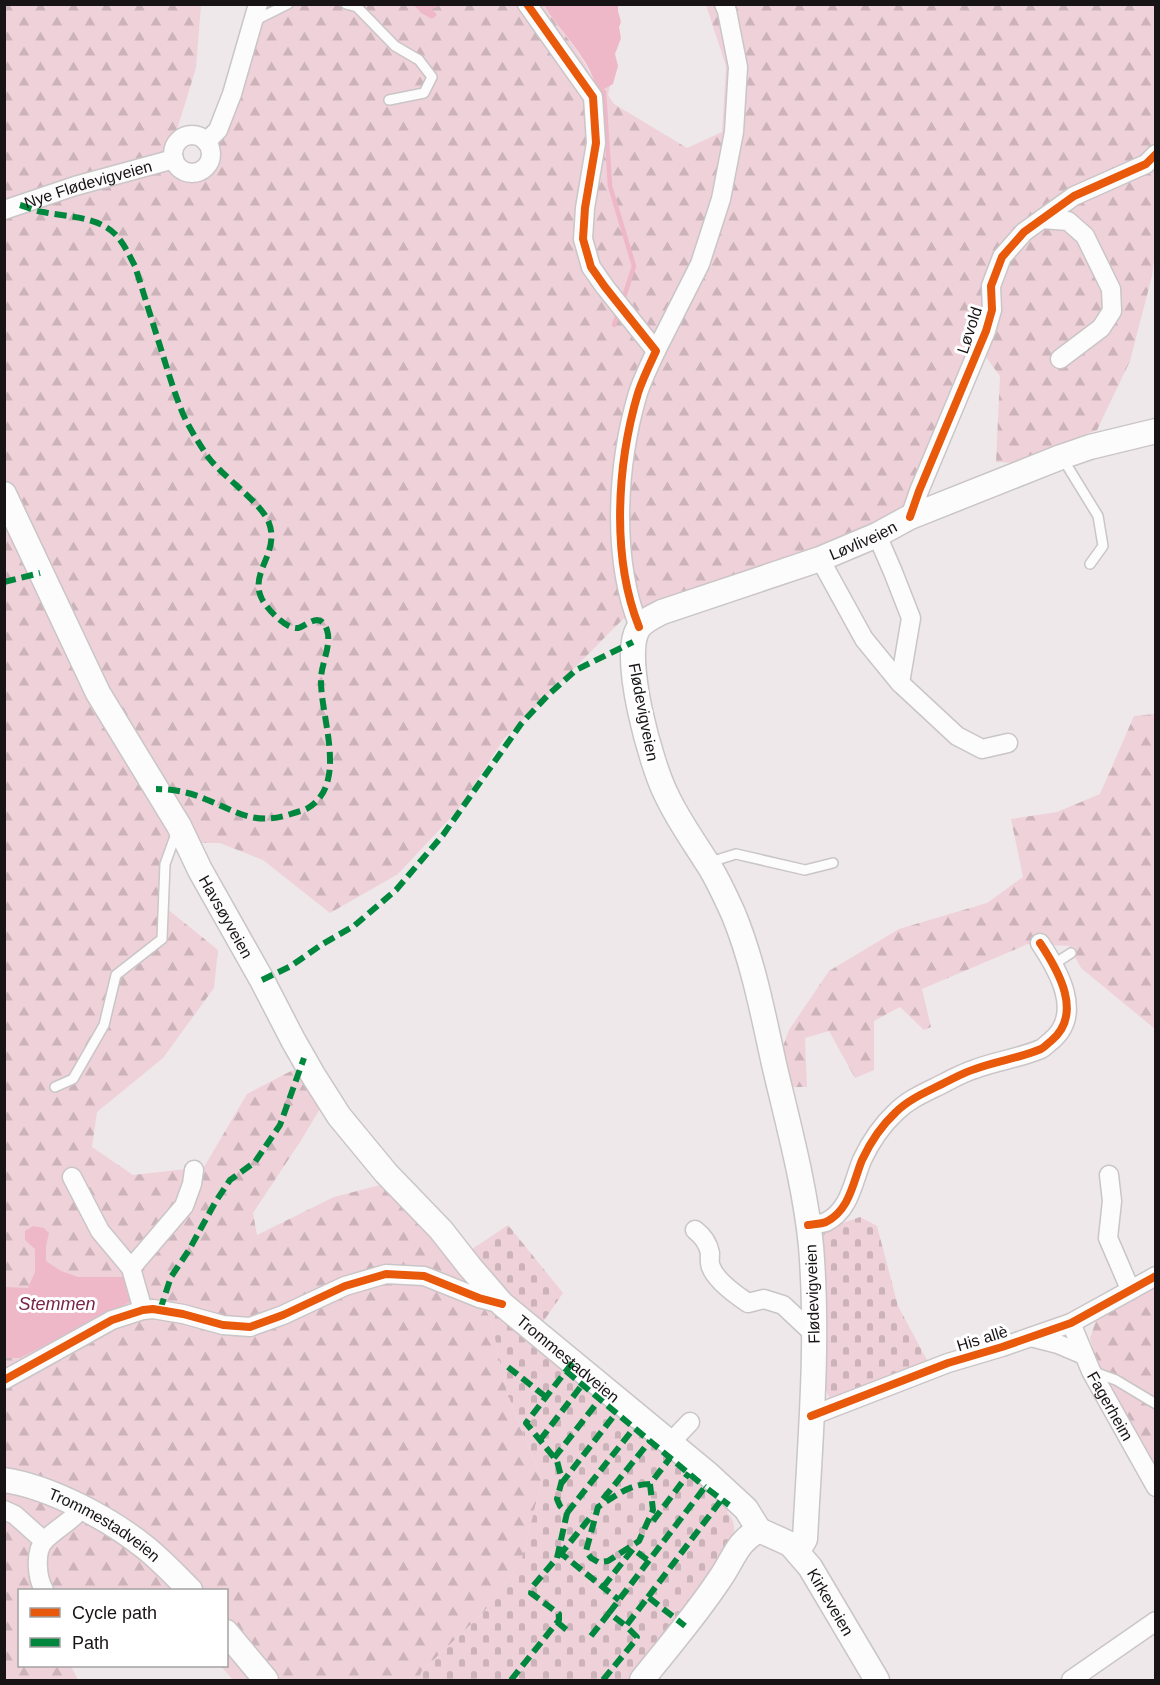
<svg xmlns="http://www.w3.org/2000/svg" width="1160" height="1685" font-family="Helvetica,sans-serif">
	<defs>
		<pattern id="forest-firs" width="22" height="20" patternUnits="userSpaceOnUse" patternTransform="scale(1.5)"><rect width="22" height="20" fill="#efd1da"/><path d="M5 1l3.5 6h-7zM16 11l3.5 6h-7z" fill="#ccb3ba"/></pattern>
		<pattern id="cemetery-stones" width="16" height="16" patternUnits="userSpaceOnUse" patternTransform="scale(1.5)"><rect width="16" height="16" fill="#efd1da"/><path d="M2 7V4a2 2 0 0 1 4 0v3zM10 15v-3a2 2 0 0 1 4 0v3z" fill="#ccb3ba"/></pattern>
	</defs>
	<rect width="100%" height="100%" fill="#eee8ea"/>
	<!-- forest -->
	<g fill="url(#forest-firs)">
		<path d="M 5,5 L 201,5 L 196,68 L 171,149 L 179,172 L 215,155 L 244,75 L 263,5 L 544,5 C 553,22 566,35 577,51 C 589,69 597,87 604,107 L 603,90 L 610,86 L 608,95 L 614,104 L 687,148 L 722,132 L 726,66 L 706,5 L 1155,5 L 1155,253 L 1152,276 L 1130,361 L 1097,430 L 1017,463 L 996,462 L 1000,376 L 982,352 L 913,512 L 705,596 L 623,619 L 504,739 L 457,811 L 398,874 L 330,913 L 263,860 L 220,843 L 172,843 L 160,903 L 218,950 L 214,988 L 163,1058 L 97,1112 L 92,1147 L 133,1175 L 204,1167 L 247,1094 L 295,1069 L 323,1104 L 300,1142 L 253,1213 L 257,1235 L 334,1197 L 388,1183 L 459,1258 L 491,1320 L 508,1396 L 510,1397 L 510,1400 L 542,1480 L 521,1562 L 484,1612 L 422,1671 L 418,1680 L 233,1680 L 221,1666 L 226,1666 L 226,1590 L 20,1590 L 20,1666 L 71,1666 L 78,1680 L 5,1680 Z"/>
		<path d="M 1155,714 L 1155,1029 L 1081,968 L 1069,946 L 1028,944 L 922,989 L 931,1027 L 924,1030 L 900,1007 L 874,1021 L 874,1070 L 855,1078 L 829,1031 L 805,1038 L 807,1087 L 792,1087 L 782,1049 L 789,1030 L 829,971 L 899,929 L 987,903 L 1023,877 L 1011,819 L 1057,812 L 1100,794 L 1134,716 Z"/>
		<path d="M 1155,1286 L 1155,1496 L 1107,1402 L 1090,1338 L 1098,1315 Z"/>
	</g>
	<!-- cemetery -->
	<g fill="url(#cemetery-stones)">
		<path d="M 860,1217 L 877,1226 L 898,1306 L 928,1362 L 831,1402 L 825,1388 L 825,1269 L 817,1236 L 823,1230 Z"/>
		<path d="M 508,1225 L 563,1293 L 534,1335 L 732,1504 L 727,1512 C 737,1523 735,1533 730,1546 L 628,1680 L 418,1680 L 422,1671 L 484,1612 L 521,1562 L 542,1480 L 510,1400 L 510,1398 L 508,1397 L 491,1320 L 459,1258 Z"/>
	</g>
	<!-- water -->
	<g fill="#efb8c9">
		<path d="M 414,5 L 442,5 L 432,9 L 437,15 L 432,19 L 421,13 Z"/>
		<path d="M 544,5 L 618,5 L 618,11 L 621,22 L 619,27 L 621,38 L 615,54 L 618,66 L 613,84 L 603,90 L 604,107 L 601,112 C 599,97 596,84 590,71 C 578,46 557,28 544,5 Z"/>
		<path d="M 33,1226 L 44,1228 L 49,1233 L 46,1246 L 46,1261 L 61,1271 L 78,1277 L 126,1277 L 132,1301 L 20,1358 L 5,1358 L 5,1287 L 28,1288 L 35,1272 L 35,1249 L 25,1240 L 25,1231 Z"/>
	</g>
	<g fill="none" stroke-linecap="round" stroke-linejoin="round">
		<!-- stream -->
		<g stroke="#efb8c9" stroke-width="4.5">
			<path d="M 604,92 L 610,186 L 634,266 L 623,300"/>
			<path d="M 614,325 L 618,313"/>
		</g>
		<defs>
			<g id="service">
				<path d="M 346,4 L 357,7 L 395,46 L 419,60 L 432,77 L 424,93 L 389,100"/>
				<path d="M 254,21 L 288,4"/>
				<path d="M 1063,459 L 1098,516 L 1103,546 L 1090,564"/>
				<path d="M 710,862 L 736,854 L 805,870 L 833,863"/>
				<path d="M 1054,964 L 1071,953"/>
				<path d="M 55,1087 L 73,1079 L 104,1025 L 116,975 L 162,939 L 165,864 L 177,831"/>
				<path d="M 1094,1372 L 1116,1380 L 1156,1404"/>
			</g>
			<g id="minor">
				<path d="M 527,4 L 593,97 L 596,143 L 585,208 L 583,239 L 591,267 L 605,287 L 656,351 C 650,364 643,378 638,393 C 617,464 611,557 639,627"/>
				<circle cx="192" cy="154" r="19"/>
				<path d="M 206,142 L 218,130 L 232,94 L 258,4"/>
				<path id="s1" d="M 4,210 L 75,186 L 174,159"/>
				<path d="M 1042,219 L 1068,221 L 1085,236 L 1111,289 L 1112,311 L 1101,328 L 1060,359"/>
				<path d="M 656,351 L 700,264 L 721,199 L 734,132 L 738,67 L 727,11 L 724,4"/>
				<path d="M 910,517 L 919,491 L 986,331 L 992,310 L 991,286 L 1002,257 L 1024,232 L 1074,196 L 1146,164 L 1156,154"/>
				<path d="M 877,535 L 893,572 L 911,618 L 900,683"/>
				<path d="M 820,559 L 864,639 L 900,683 L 957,736 L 982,749 L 1008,743"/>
				<path d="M 1109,1175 L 1112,1201 L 1108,1238 L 1130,1289"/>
				<path d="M 72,1177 L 100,1231 L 131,1268 L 143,1310"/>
				<path d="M 808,1225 C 814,1224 821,1224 826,1222 C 850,1210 853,1182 862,1160 C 870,1143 882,1125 896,1112 C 910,1098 929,1091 946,1082 C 956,1077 965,1072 975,1069 C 996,1061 1020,1058 1041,1049 C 1045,1047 1048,1043 1051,1041 C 1084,1014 1058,970 1040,943"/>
				<path d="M 695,1230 C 703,1236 708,1243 710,1253 C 710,1258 709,1263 711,1267 C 716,1281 736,1295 748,1303 L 764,1299 L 783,1305 L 815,1335"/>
				<path d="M 131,1268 L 184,1206 L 192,1184 L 194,1170"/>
				<path id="s2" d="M 1071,1323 L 1091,1371 L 1156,1487"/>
				<path d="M 1031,1337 L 1058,1344 L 1084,1355"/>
				<path d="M 4,1380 L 112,1320 L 143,1310 L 153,1309 L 183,1314 L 223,1325 L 250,1327 L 283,1315 L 345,1286 L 386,1274 L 424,1276 L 479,1298 L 502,1304"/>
				<path d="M 811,1416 L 948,1363 L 1002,1347 L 1071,1323 L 1156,1276"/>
				<path d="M 671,1442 L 690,1422"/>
				<path d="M 4,1510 L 15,1515 L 44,1541"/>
				<path d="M 44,1590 C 37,1578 34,1551 45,1540 C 57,1528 72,1521 82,1508"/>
				<path d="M 1071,1680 L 1156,1621"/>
			</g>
			<g id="secondary">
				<path id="s3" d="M 4,494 L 98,693 L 179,826 L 200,870 L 262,980 L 293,1040 L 313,1075 L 339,1116 L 386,1173 L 441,1230 L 470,1267 L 502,1304 L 708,1474 L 746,1509 L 759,1530"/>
				<path id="s4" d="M 4,1480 C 51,1487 110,1519 146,1548 C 162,1561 176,1576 190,1590"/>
				<path id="s5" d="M 759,1530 L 790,1544 L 810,1567 L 877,1680"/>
				<path id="s6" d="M 798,1551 L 805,1539 C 810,1442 819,1344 811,1246 C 805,1185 788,1124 774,1064 C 763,1014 753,961 733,913 C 725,896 717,877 706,861 C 692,839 677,818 666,794 C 651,764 621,657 638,629 C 643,621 654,616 662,612 L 820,559 L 877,535 L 910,517 L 1061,457 L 1090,447 L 1156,431"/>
				<path d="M 226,1632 L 266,1680"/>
				<path d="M 642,1680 C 668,1647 696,1615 719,1580 C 733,1561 736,1542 759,1530"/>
			</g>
		</defs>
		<!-- service casing -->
		<use href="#service" stroke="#cac5c7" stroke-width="12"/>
		<!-- minor casing -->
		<use href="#minor" stroke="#cac5c7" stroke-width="21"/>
		<!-- secondary casing -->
		<use href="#secondary" stroke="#cac5c7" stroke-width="27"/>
		<!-- service -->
		<use href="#service" stroke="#fcfcfc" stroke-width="9"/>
		<!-- minor -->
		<use href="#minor" stroke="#fcfcfc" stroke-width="18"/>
		<!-- secondary -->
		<use href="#secondary" stroke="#fcfcfc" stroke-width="24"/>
		<!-- quiet -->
		<g stroke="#00873e" stroke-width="6" stroke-dasharray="12 6" stroke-linecap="butt">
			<path d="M 20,205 C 27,207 35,211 43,212 C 66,217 97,216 115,234 C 124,243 129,255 135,266 C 145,298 155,330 165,362 C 170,378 175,394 181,409 C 186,423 200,445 208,457 C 222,476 262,503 269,523 C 280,552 250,572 261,597 C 265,607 286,630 298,628 C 307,626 320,610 327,630 C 332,645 321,664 321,679 C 320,717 349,783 308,808 C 303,811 296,812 291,814 C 254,826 238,812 205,799 C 189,792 173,789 156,789"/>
			<path d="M 4,582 L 40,573"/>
			<path d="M 262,980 L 291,966 L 321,945 L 354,926 L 396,890 L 443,835 L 521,724 L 548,695 L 576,670 L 633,642"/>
			<path d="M 160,1310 L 171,1277 L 189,1250 L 216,1201 L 230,1180 L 255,1162 L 280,1125 L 304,1058"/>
			<path d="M 508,1367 L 546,1397"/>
			<path d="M 566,1371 L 705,1487"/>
			<path d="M 540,1440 L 582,1385"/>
			<path d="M 554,1458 L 600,1399"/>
			<path d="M 561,1484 L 616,1413"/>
			<path d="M 650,1484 C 630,1484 615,1496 598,1507 L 586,1551 L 591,1558 L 598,1562 L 608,1561 L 639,1541 L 653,1510 L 650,1484 L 670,1458"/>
			<path d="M 603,1499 L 650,1441"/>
			<path d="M 567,1513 L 634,1428"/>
			<path d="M 653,1521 L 689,1473"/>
			<path d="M 558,1551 L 619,1600"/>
			<path d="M 559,1556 L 593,1514"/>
			<path d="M 603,1587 L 633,1549 L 649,1561"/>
			<path d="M 648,1597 L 722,1499"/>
			<path d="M 609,1613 L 705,1487 L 729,1505"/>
			<path d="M 557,1622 L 568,1631"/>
			<path d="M 591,1636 L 609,1613 L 626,1626"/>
			<path d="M 511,1680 L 559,1620 L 559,1614 L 531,1593 L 533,1586 L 557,1558 L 567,1513 L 560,1506 L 557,1499 L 562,1480 L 557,1461 L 526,1423 L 573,1362"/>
			<path d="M 603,1680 L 634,1642 L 637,1637 L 626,1626 L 648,1597 L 685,1626"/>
		</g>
		<defs>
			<g id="cycleway">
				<path d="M 527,4 L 593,97 L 596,143 L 585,208 L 583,239 L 591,267 L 605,287 L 656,351 C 650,364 643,378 638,393 C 617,464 611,557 639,627"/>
				<path d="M 910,517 L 919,491 L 986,331 L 992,310 L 991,286 L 1002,257 L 1024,232 L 1074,196 L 1146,164 L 1156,154"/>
				<path d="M 808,1225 C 814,1224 821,1224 826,1222 C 850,1210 853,1182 862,1160 C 870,1143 882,1125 896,1112 C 910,1098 929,1091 946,1082 C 956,1077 965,1072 975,1069 C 996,1061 1020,1058 1041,1049 C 1045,1047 1048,1043 1051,1041 C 1084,1014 1058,970 1040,943"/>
				<path d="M 4,1380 L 112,1320 L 143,1310 L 153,1309 L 183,1314 L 223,1325 L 250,1327 L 283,1315 L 345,1286 L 386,1274 L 424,1276 L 479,1298 L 502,1304"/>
				<path d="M 811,1416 L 948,1363 L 1002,1347 L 1071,1323 L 1156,1276"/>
			</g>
		</defs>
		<!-- cycleway casing -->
		<use href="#cycleway" stroke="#fff" stroke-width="11"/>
		<!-- cycleway -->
		<use href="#cycleway" stroke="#e8590c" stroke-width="8"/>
	</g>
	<g text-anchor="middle" stroke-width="6" stroke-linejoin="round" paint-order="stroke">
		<!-- street labels -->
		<g font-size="16" fill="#181415" stroke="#fff">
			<text dy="6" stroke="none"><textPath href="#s1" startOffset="88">Nye Flødevigveien</textPath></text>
			<text transform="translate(969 330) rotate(-72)" y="6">Løvold</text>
			<text dy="6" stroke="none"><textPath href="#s6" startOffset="1200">Løvliveien</textPath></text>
			<text transform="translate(644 712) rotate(79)" y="6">Flødevigveien</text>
			<text dy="6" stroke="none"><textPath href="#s3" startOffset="478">Havsøyveien</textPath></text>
			<text transform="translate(812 1294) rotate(-92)" y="6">Flødevigveien</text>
			<text transform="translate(982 1338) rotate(-17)" y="6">His allè</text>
			<text dy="6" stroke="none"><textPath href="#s3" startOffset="1042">Trommestadveien</textPath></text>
			<text dy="6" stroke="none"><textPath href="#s2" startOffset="92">Fagerheim</textPath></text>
			<text dy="6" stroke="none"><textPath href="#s4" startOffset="111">Trommestadveien</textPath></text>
			<text dy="6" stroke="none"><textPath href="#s5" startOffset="105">Kirkeveien</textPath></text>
		</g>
		<!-- water labels -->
		<g font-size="18" font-style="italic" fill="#7a2346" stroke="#fff">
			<text x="57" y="1310">Stemmen</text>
		</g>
	</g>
	<!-- border -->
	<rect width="1160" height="1685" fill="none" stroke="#181415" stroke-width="12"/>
	<!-- legend -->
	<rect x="18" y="1589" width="210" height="78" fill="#ffffff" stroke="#a3a1a1" stroke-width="1.5"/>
	<rect x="30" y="1608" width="30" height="9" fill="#e8590c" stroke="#a3a1a1" stroke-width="1.5"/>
	<text x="72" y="1619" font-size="18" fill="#181415">Cycle path</text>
	<rect x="30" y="1638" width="30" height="9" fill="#00873e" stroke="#a3a1a1" stroke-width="1.5"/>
	<text x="72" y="1649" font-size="18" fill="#181415">Path</text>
</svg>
